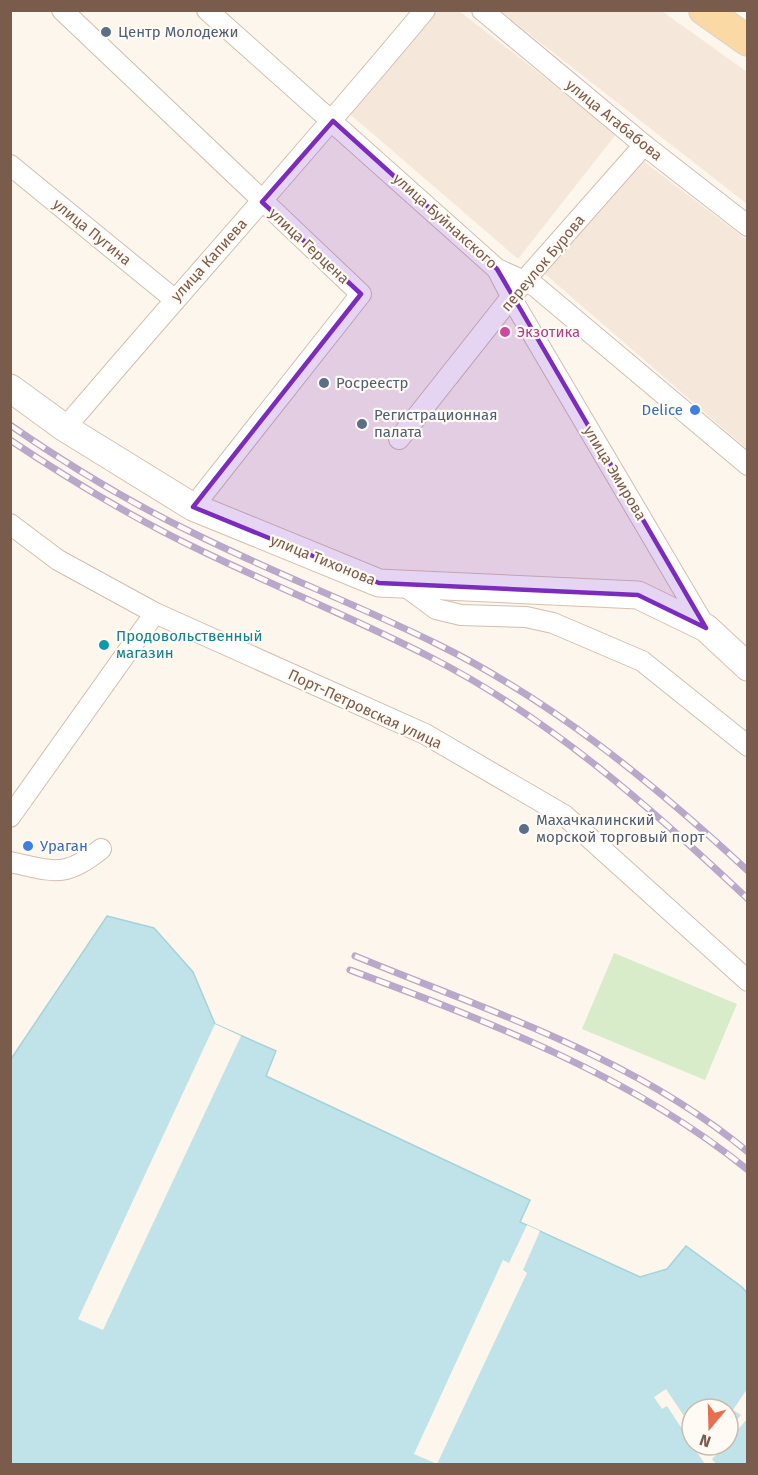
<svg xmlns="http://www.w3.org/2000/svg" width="758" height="1475" font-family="'Fira Sans',sans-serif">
	<rect width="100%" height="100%" fill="#fdf6ec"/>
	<!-- residential -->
	<g fill="#f5e8da">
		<path d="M 420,11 L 459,11 L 617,133 L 518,259 L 337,103 Z"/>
		<path d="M 500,11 L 662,11 L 747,72 L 747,204 Z"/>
		<path d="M 638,157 L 747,240 L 747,449 L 545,274 Z"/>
	</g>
	<!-- green -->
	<path fill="#d8ecc9" d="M 614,953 L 737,1004 L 705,1080 L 582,1029 Z"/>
	<!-- water -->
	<path fill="#bfe3e8" stroke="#a5d3da" stroke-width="1.5" fill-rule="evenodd" d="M 107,916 L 154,928 L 193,972 L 215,1024 L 276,1051 L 266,1076 L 530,1200 L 520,1222 L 640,1277 L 667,1269 L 686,1246 L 742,1287 L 747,1293 L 747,1464 L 11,1464 L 11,1059 ZM 692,1409 L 728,1409 L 728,1445 L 692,1445 Z"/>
	<!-- pier -->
	<g fill="#fdf6ec">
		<path d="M 215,1024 L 241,1036 L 103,1330 L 78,1319 Z"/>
		<path d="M 527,1225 L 540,1231 L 523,1270 L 527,1273 L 437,1464 L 414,1454 L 503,1260 L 509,1263 Z"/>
		<path d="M 666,1389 L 692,1428 L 692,1444 L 667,1406 L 662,1409 L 654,1397 Z"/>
		<path d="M 747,1389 L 747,1419 L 728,1441 L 728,1430 L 741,1415 L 733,1410 Z"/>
		<path d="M 692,1445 L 703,1445 L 708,1453 L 715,1445 L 725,1445 L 712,1459 L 716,1464 L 705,1464 Z"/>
	</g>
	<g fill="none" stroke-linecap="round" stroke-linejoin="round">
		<defs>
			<g id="street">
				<path d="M 62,10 L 361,294 L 193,507"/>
				<path d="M 207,10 L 497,269 L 535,286 L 748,465"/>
				<path d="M 482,10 L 644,145 L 748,226"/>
				<path d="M 10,165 L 174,299"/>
				<path d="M 497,269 L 516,306 L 706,628"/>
				<path d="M 65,428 C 184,288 307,152 425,10"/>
				<path d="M 399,439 L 524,281 L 644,145"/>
				<path d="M 10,524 L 58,560 L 155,613 L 425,734 L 564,815 L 748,981"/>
				<path d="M 402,584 L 436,609 L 461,615 L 526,617 L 553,623 L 642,661 L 748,746"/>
				<path d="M 10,817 L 155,613"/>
				<path d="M 10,862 C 54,871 64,879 101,849"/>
			</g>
			<path id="secondary" d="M 10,388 L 65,428 L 193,507 L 379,583 L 638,595 L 706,628 L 748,667"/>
			<path id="primary" d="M 704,10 L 748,41"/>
		</defs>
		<!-- street casing -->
		<use href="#street" stroke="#d1beb0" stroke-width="22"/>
		<!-- secondary casing -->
		<use href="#secondary" stroke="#d6c0b0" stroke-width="29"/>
		<!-- primary casing -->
		<use href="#primary" stroke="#dad1cd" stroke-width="32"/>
		<!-- street -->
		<use href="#street" stroke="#fff" stroke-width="20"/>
		<!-- secondary -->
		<use href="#secondary" stroke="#fff" stroke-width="27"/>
		<!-- primary -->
		<use href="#primary" stroke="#fbd9a5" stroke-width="30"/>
		<defs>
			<g id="rail">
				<path d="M 10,425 C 68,465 127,501 189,531 C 271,572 356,604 437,644 C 553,701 654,784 748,871"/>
				<path d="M 10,440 C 73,482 138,521 206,553 C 281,589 358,620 432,658 C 551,719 651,808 748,899"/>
				<path d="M 355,956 C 491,1012 633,1057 748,1152"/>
				<path d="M 350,970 C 489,1022 631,1075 748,1170"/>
			</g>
		</defs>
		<!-- rail casing -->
		<use href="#rail" stroke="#b9a8c9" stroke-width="7"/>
		<!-- rail -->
		<use href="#rail" stroke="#fffaf3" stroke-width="4.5" stroke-dasharray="14" stroke-linecap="butt"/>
	</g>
	<!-- marked area -->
	<path fill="#7b2cbf" fill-opacity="0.2" stroke="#7b2cbf" stroke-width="4.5" stroke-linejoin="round" d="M 333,121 L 497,269 L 706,628 L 638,595 L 379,583 L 193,507 L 361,294 L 262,202 Z"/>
	<!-- markers -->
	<g fill="#5c6f8a" stroke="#fffaf3" stroke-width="2">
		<circle cx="106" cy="32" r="6"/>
		<circle cx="324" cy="383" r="6"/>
		<circle cx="362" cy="424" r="6"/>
		<circle cx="524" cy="829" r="6"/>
	</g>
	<circle fill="#d1479c" stroke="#fffaf3" stroke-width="2" cx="505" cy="332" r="6"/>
	<g fill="#3f7fe0" stroke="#fffaf3" stroke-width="2">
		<circle cx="695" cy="410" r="6"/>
		<circle cx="28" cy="846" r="6"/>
	</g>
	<circle fill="#0f9aa8" stroke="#fffaf3" stroke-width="2" cx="104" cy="645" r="6"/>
	<g text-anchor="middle" stroke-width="4.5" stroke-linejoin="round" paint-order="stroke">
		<!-- service labels -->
		<g font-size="15" fill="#4e5e75" stroke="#fffaf3" text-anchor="start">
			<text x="118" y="37">Центр Молодежи</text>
			<text x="336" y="388">Росреестр</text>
			<text x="374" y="420">Регистрационная<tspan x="374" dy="17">палата</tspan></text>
			<text x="536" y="825">Махачкалинский<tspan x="536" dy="17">морской торговый порт</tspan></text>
		</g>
		<!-- street labels -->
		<g font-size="15" fill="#7a5c4d" stroke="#fffaf3">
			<text transform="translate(614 120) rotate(39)" y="5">улица Агабабова</text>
			<text transform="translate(445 221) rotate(42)" y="5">улица Буйнакского</text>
			<text transform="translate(92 232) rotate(39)" y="5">улица Пугина</text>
			<text transform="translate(309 246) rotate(43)" y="5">улица Герцена</text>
			<text transform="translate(209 260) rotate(-48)" y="5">улица Капиева</text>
			<text transform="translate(543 263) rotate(-50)" y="5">переулок Бурова</text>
			<text transform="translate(615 473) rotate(59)" y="5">улица Эмирова</text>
			<text transform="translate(323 560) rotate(22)" y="5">улица Тихонова</text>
			<text transform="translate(365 709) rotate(25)" y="5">Порт-Петровская улица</text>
		</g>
		<!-- hotel labels -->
		<g font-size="15" fill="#b23c85" stroke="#fffaf3" text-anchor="start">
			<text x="517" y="337">Экзотика</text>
		</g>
		<!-- shop labels -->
		<g font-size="15" fill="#366cbe" stroke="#fffaf3" text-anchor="end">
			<text x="683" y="415">Delice</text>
			<text x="40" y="851" text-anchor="start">Ураган</text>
		</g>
		<!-- culture labels -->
		<g font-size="15" fill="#0d838f" stroke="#fffaf3" text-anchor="start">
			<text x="116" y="641">Продовольственный<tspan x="116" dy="17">магазин</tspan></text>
		</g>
	</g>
	<!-- border -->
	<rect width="758" height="1475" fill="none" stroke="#7a5c4d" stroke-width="24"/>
	<!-- north arrow -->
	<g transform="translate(710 1427) rotate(199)"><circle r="28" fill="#fffaf3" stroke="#cabbb1" stroke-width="1.5"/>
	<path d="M0-4.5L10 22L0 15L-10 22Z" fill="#e76f51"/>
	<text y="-9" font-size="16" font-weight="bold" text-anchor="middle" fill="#7a5c4d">N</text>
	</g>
</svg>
